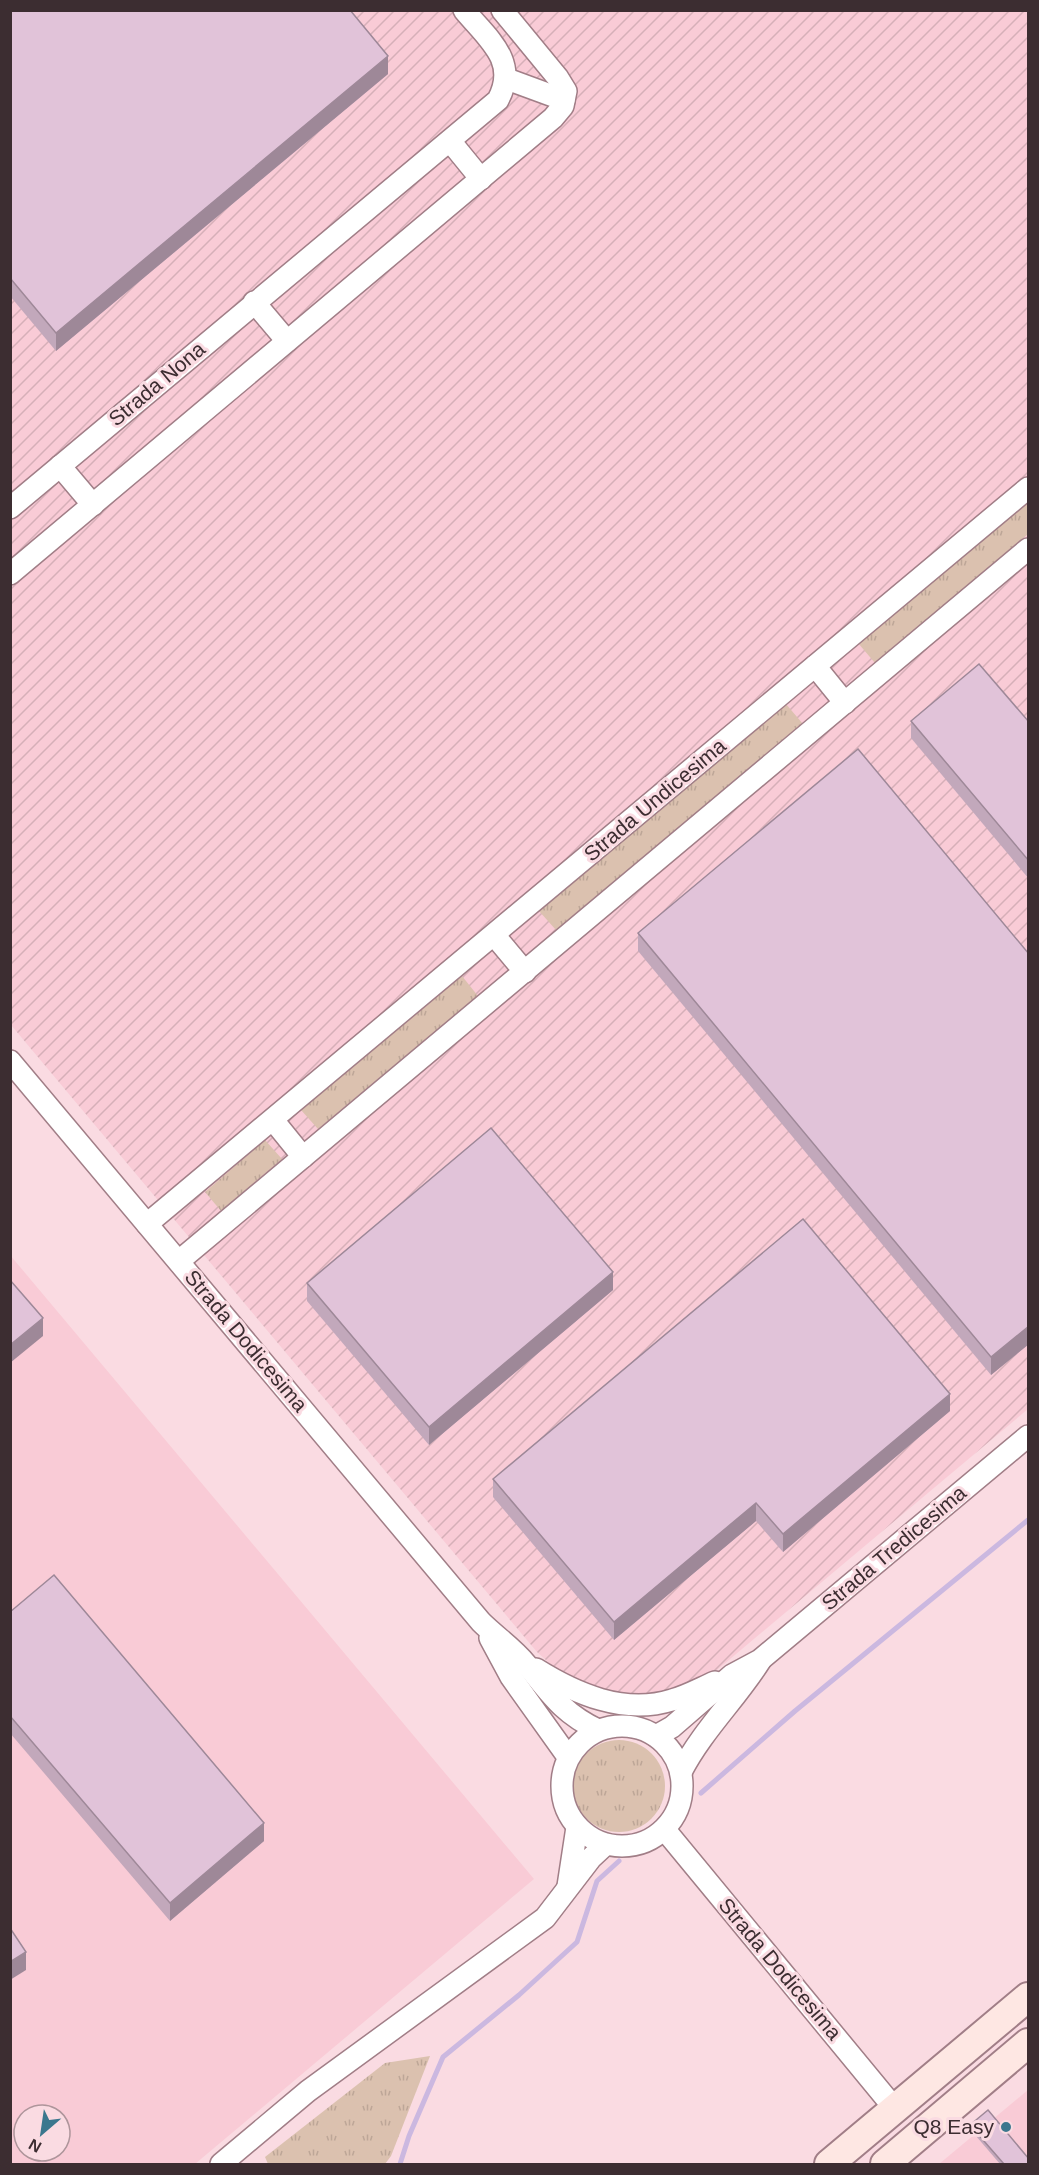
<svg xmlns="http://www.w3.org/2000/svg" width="1039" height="2175" font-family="Arial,sans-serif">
	<defs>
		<pattern id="industrial-furrows" width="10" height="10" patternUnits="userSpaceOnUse" patternTransform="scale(1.5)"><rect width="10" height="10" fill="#f9cbd6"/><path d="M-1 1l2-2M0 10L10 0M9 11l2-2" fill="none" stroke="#d6afb8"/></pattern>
		<pattern id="grass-tufts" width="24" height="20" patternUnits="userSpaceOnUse" patternTransform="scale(1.5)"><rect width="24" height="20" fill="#dbc1af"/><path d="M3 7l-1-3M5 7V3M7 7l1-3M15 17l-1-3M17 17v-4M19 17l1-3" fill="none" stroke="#bda697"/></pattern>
	</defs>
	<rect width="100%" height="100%" fill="#fadbe2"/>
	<!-- built -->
	<g fill="#f9cbd6" fill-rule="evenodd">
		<path d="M 10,1255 L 534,1879 L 195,2164 L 11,2164 ZM 24,2115 L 60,2115 L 60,2151 L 24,2151 Z"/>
		<path d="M 1028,2090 L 1028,2164 L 939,2164 Z"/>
	</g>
	<!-- industrial -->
	<path fill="url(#industrial-furrows)" d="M 10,11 L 1028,11 L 1028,1409 L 717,1670 L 697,1683 L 651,1697 L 606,1694 L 558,1671 L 537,1652 L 11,1025 Z"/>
	<!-- grass -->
	<g fill="url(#grass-tufts)">
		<path d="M 1028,501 L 1028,534 L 875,663 L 858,643 Z"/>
		<path d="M 786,704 L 803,724 L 556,930 L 539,911 Z"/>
		<path d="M 462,976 L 478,996 L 318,1129 L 301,1110 Z"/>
		<path d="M 265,1140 L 282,1159 L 221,1211 L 205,1192 Z"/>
		<circle cx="619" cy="1786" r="46"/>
		<path d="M 430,2056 L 391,2156 L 385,2164 L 268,2164 L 265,2157 L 385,2063 Z"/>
	</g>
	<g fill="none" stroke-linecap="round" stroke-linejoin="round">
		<!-- stream -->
		<g stroke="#cbb8e0" stroke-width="5">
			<path d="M 701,1793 L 795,1711 L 1028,1520"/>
			<path d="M 400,2164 L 409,2136 L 443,2057 L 519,1995 L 577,1942 L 597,1881 L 619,1861"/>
		</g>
		<defs>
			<g id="street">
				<path d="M 507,79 L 564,100"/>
				<path d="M 450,141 L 481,179"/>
				<path d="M 254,302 L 287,341"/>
				<path d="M 60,466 L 93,505"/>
				<path d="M 10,508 L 498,100 C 519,61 488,39 464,10"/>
				<path d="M 10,574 L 553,118 L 563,106 L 566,91 L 558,78 L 502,10"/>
				<path d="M 815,666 L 845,703"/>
				<path d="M 494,935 L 525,972"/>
				<path d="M 10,1061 L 481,1622 C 495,1636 513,1648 526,1664 C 550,1693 562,1713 598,1730"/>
				<path d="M 273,1120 L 303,1157"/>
				<path d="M 147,1224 L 1028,488"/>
				<path d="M 179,1261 L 1028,549"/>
				<path d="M 490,1638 L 511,1677 L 568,1757"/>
				<path d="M 536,1669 C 576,1694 624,1715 672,1700 C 687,1696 701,1688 715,1682"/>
				<circle cx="622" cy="1786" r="60"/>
				<path d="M 656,1736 L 672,1727 L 732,1675 L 760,1660 L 1028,1436"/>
				<path d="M 681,1772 C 702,1731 736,1699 760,1661"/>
				<path d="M 665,1830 L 895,2109"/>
				<path d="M 568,1886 L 577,1827"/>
				<path d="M 221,2164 L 308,2091 L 545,1918 L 591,1858 L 605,1845"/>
			</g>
			<g id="secondary">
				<path d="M 829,2164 L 1028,1997"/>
				<path d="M 885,2164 L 1028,2043"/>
			</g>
		</defs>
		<!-- street casing -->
		<use href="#street" stroke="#a17e87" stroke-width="24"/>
		<!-- secondary casing -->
		<use href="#secondary" stroke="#a17e87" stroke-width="32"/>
		<!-- street -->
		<use href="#street" stroke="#fff" stroke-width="21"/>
		<!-- secondary -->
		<use href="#secondary" stroke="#fee7e3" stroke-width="28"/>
	</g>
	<!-- wall -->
	<g fill="#c2a8bb">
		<path d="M 10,10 L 388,74 L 56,351 L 10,296 Z"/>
		<path d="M 911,721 L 1029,722 L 1029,879 L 911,738 Z"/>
		<path d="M 638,933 L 1029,954 L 1029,1344 L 991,1375 L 638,951 Z"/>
		<path d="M 307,1283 L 613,1290 L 429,1445 L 307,1301 Z"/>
		<path d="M 950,1411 L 783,1552 L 756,1521 L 614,1640 L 493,1497 L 493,1479 Z"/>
		<path d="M 10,1612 L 264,1841 L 170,1921 L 10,1733 Z"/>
		<path d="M 970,2125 L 1029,2164 L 1000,2164 L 970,2129 Z"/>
	</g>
	<!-- shaded-wall -->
	<g fill="#9e8898">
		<path d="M 388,56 L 388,74 L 56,351 L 56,333 Z"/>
		<path d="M 613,1272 L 613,1290 L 429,1445 L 429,1427 Z"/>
		<path d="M 43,1318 L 43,1336 L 10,1363 L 10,1345 Z"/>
		<path d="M 1029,1326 L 1029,1344 L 991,1375 L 991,1357 Z"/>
		<path d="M 950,1394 L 950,1411 L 783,1552 L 783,1534 Z"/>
		<path d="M 756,1503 L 756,1521 L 614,1640 L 614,1622 Z"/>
		<path d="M 264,1823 L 264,1841 L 170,1921 L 170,1903 Z"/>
		<path d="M 26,1952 L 26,1970 L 10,1980 L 10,1962 Z"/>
	</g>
	<!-- building -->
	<g fill="#e1c3d9" stroke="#9e8898" stroke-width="1.5">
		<path d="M 10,10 L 350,10 L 388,56 L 56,333 L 10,278 Z"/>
		<path d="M 979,664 L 1029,722 L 1029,861 L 911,721 Z"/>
		<path d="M 858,749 L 1029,954 L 1029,1326 L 991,1357 L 638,933 Z"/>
		<path d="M 491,1128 L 613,1272 L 429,1427 L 307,1283 Z"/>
		<path d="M 803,1219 L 950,1394 L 783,1534 L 756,1503 L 614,1622 L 493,1479 Z"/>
		<path d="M 10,1280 L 43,1318 L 10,1345 Z"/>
		<path d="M 54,1575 L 264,1823 L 170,1903 L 10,1716 L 10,1612 Z"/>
		<path d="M 10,1928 L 26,1952 L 10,1962 Z"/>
		<path d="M 988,2110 L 1029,2159 L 1029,2164 L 1004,2164 L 970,2125 Z"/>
	</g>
	<!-- markers -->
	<circle fill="#3b778e" stroke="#fadbe2" stroke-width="2" cx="1006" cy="2127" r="6"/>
	<g text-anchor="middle" stroke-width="6" stroke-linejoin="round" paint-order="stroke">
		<!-- street labels -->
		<g font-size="21" fill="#3c2d31" stroke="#fadbe2">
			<text transform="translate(157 384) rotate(-40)" y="7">Strada Nona</text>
			<text transform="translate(655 800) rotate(-40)" y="7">Strada Undicesima</text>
			<text transform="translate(246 1341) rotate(50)" y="7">Strada Dodicesima</text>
			<text transform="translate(894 1548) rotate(-40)" y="7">Strada Tredicesima</text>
			<text transform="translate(780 1969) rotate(50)" y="7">Strada Dodicesima</text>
		</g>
		<!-- poi labels -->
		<g font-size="21" fill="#3c2d31" stroke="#fadbe2" text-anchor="end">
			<text x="994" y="2134">Q8 Easy</text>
		</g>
	</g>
	<!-- border -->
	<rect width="1039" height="2175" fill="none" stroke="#3c2d31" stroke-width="24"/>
	<!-- north arrow -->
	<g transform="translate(42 2133) rotate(209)"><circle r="28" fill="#fadbe2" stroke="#ae959b" stroke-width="1.5"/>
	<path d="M0-4.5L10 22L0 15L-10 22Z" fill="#3b778e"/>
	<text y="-9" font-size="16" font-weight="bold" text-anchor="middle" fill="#3c2d31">N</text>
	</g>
</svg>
